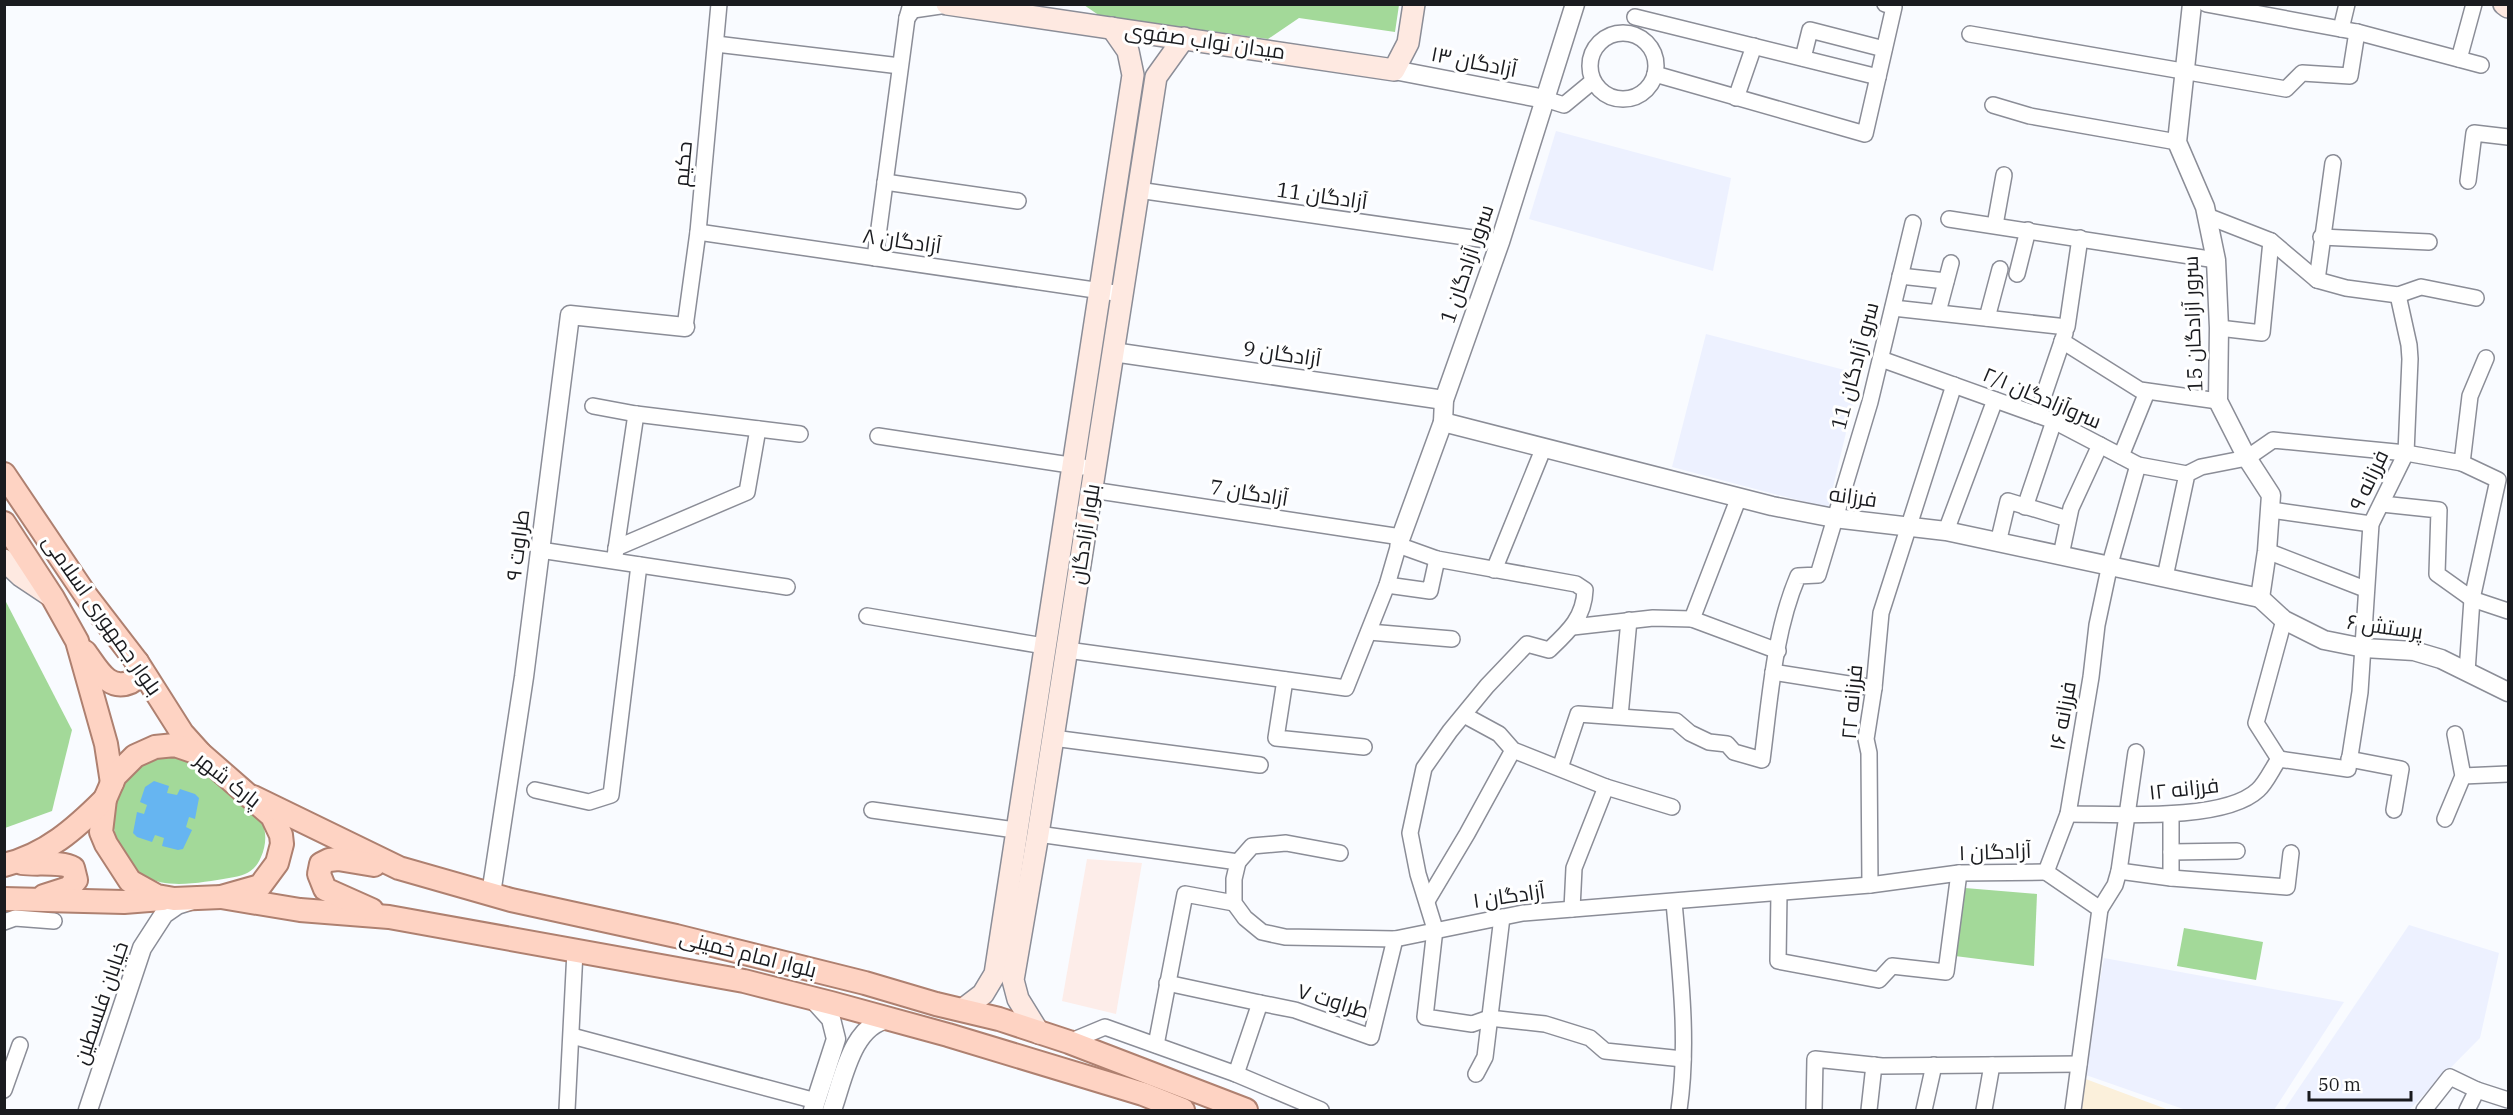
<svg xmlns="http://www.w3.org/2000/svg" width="2513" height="1115" font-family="'IBM Plex Serif',Cairo,serif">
	<rect width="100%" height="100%" fill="#f9fbff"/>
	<!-- commercial -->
	<path fill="#fdede9" d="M 1087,859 L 1142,863 L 1116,1014 L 1062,1001 Z"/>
	<!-- built -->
	<g fill="#edf1ff">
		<path d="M 1556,131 L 1731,178 L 1713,271 L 1529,219 Z"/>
		<path d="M 1706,334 L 1860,374 L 1828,508 L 1672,467 Z"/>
		<path d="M 2409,925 L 2499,953 L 2480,1038 L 2409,1110 L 2284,1110 Z"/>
		<path d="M 2104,958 L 2344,1002 L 2274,1110 L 2186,1110 L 2083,1074 Z"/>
	</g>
	<!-- medical -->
	<path fill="#fbf0db" d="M 2083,1078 L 2169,1110 L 2078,1110 Z"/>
	<!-- green -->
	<g fill="#a3d999">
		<path d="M 1084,5 L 1399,5 L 1395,32 L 1299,18 L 1268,39 L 1100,16 Z"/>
		<path d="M 4,598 L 72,730 L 52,811 L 5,828 Z"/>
		<path d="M 163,756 C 170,756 179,755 185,758 C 201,766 255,807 262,822 C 267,833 266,846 261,857 C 255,872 244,876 229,878 C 203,882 168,890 144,876 C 134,870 129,862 123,852 C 100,815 119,766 163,756 Z"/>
		<path d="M 1965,888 L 2037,894 L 2034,966 L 1955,956 Z"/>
		<path d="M 2184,928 L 2263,942 L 2256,980 L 2177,966 Z"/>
	</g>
	<!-- water -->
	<path fill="#66b5f1" d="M 154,781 L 169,786 L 167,793 L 177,795 L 180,789 L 195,794 L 199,798 L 195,819 L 189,817 L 186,827 L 192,830 L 183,849 L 178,850 L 162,846 L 164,838 L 155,835 L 152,842 L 137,837 L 133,833 L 137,812 L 144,814 L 147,805 L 140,802 L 145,787 Z"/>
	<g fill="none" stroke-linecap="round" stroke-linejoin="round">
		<defs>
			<g id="minor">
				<path d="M 2206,4 L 2357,32 L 2481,65"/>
				<path d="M 1635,17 L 1878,77"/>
				<path d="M 907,18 L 913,10 L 947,5"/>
				<path d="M 2341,29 L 2347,4"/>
				<circle cx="1623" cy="66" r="33"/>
				<path d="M 1970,34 L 2286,89 L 2302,73 L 2350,76 L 2357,32"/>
				<path d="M 716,44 L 900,66"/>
				<path d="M 1803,58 L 1810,30 L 1884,49"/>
				<path d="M 2459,59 L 2474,4"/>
				<path d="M 1655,74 L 1865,134 L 1894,7 L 1885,4"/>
				<path d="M 1736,98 L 1754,46"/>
				<path d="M 1545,99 L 1564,105 L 1593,81"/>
				<path d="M 1993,105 L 2030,116 L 2177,142"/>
				<path d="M 2468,181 L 2474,133 L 2508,137"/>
				<path d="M 885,182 L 1018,201"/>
				<path d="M 1138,190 L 1500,242"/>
				<path d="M 2207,216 L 2271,241 L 2317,280 L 2346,288 L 2398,295 L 2421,287 L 2476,298"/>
				<path d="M 1949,219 L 2216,260"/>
				<path d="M 1995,225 L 2004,175"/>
				<path d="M 698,232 L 1122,294"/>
				<path d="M 2321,237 L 2429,242"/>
				<path d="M 875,258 L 907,18 L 911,4"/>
				<path d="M 2017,274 L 2028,230"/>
				<path d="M 1900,276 L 1946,281"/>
				<path d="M 2317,280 L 2333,163"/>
				<path d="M 1893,308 L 2067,327 L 2080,238"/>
				<path d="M 1938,312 L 1951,263"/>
				<path d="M 1987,318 L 2000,269"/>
				<path d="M 685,327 L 698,232 L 719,4"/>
				<path d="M 2219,328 L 2262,333 L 2271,241"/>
				<path d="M 2062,341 L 2140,390 L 2218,401"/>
				<path d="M 1881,359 L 2054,421 L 2138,465 L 2187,474"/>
				<path d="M 593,406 L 636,414 L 800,434"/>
				<path d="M 2037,415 L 2065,333"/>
				<path d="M 878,436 L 1083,467"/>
				<path d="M 2121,456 L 2147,392"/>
				<path d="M 2462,463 L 2498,480 L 2472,599 L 2467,672"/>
				<path d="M 2382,504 L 2439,510 L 2437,574 L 2472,599 L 2508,611"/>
				<path d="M 2025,507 L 2054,421"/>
				<path d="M 2271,510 L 2371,524"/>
				<path d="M 1946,531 L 1995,400"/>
				<path d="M 1998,543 L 2008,501 L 2068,519"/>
				<path d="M 1398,545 L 1437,559 L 1576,584 L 1585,590 C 1584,618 1568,632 1549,650 L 1527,644 L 1487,686 L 1450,731 L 1424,768 L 1410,833 L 1418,874 L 1435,929 L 1425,1017 L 1472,1024 L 1489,1018 L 1545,1024 L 1590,1038 L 1605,1051 L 1683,1059"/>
				<path d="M 616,548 L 747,492 L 758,429"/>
				<path d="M 540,550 L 787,587"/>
				<path d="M 2267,551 L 2365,589"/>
				<path d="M 2061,555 L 2071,508 L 2100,445"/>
				<path d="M 615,556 L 636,414"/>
				<path d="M 1494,570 L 1544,447"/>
				<path d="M 2165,577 L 2187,474 L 2201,467 L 2247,458 L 2273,440 L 2406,453 L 2462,463 L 2470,396 L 2486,358"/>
				<path d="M 1387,585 L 1430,591 L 1437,559"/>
				<path d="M 867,616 L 1044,646"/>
				<path d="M 1692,619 L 1739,497"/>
				<path d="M 1573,627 L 1653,618 L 1692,619 L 1778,651"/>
				<path d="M 1369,632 L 1452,639"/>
				<path d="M 1067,650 L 1346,688 L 1387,585 L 1401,537 L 1092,490"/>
				<path d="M 1773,672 L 1874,688"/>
				<path d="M 1285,680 L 1276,738 L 1364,747"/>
				<path d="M 1464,715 L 1499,734 L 1513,750 L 1606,787 L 1574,868 L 1572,909"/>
				<path d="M 1620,716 L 1629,620"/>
				<path d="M 1053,738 L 1260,765"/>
				<path d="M 2279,759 L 2348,769 L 2360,692 L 2371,524 L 2406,453 L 2410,359 L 2409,345 L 2398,295"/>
				<path d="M 2349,759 L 2401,769 L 2394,810"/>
				<path d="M 1560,768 L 1578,714 L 1676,721 L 1690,733 L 1709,742 L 1727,744 L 1734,752 L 1762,760 C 1770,699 1774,632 1798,576 L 1818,575 L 1870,402 L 1913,223"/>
				<path d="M 2463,776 L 2508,774"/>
				<path d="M 1606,787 L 1672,807"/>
				<path d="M 535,790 L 589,802 L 611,795 L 639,565"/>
				<path d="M 872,810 L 1015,830"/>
				<path d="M 2068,814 C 2114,814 2224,822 2258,790 C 2266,783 2272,769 2279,759 L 2256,723 L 2284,620"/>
				<path d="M 2171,814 L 2171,878"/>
				<path d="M 2445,819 L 2463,776 L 2455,734"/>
				<path d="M 1038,834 L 1238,862 L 1234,879 L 1234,903 L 1245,918 L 1262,932 L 1285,937 L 1395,939 L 1523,913 L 1870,885 L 1959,873 L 2046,872"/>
				<path d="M 2171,852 L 2237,851"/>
				<path d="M 1238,862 L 1252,846 L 1286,843 L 1340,853"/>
				<path d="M 2119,871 L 2171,878 L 2287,887 L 2291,853"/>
				<path d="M 2046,872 L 2068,814 L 2091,677 L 2097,625 L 2110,564 L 2138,465"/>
				<path d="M 2046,872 L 2100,909 L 2073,1110"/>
				<path d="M 1870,885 L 1869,753 L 1866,739 L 1874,688 L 1881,613 L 1954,385"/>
				<path d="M 1779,893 L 1778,961 L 1879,980 L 1892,966 L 1946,972 L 1959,873"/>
				<path d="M 1427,901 L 1467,834 L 1513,750"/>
				<path d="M 1674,902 C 1680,971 1689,1042 1679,1110"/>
				<path d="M 2100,909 L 2115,885 L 2119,871 L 2136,752"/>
				<path d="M 4,922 L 15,918 L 54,921"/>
				<path d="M 1167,983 L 1260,1003"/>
				<path d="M 572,1036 L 816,1101"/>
				<path d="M 1069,1042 L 1105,1027 L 1236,1074 L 1321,1110"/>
				<path d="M 1156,1045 L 1185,894 L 1234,903"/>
				<path d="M 1236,1074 L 1260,1003 L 1295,1010 L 1371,1037 L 1395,939"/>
				<path d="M 1476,1074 L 1485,1057 L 1502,917"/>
				<path d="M 4,1090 L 20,1045"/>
				<path d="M 567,1110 L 575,951"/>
				<path d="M 1814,1110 L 1815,1059 L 1882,1066 L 2079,1064"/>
				<path d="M 1869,1110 L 1874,1065"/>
				<path d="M 1924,1110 L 1934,1065"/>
				<path d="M 1984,1110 L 1992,1065"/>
				<path d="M 2424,1110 L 2450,1077 L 2477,1090 L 2508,1100"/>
				<path d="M 2467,1110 L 2477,1090"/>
			</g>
			<g id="tertiary">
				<path d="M 2192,4 L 2177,142 L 2205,207 L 2216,260 L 2219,328 L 2218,401 L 2247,458 L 2271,495 L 2267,551 L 2260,598"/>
				<path d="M 1394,70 L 1545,99"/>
				<path d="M 1113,352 L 1444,400"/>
				<path d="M 1443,422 L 1772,506 L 1834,518 L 1946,531 L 2260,598"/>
				<path d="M 1401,537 L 1443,422 L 1444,400 L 1500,242 L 1575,4"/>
				<path d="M 2260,598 L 2284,620 L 2324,640 L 2364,648 L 2414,651 L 2441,659 L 2508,692"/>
				<path d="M 491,894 L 524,677 L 570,315 L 685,327"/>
				<path d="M 812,998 L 831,1019 L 836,1039 L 813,1110"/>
				<path d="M 88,1110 L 142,948 L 164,914 L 177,905 L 193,900"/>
				<path d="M 832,1110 C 843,1080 852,1024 889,1019"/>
			</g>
			<g id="secondary">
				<path d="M 947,4 L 1394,70 L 1408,43 L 1414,4"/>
				<path d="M 2504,4 L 2508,7"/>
				<path d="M 4,560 L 21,576 L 51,596"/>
				<path d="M 962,1010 L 983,994 L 995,974 L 1133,75 L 1128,51 L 1112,28"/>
				<path d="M 1039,1033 L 1018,999 L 1013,980 L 1038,834 L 1156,77 L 1184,38"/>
			</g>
			<g id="primary">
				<path d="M 4,474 L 87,597 L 137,662 L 182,733 L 200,753"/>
				<path d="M 4,523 L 53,598 L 77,641 L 106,744 L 112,783"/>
				<path d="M 85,652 C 97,668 108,692 131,682 L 137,673 L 137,662"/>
				<path d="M 175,745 L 201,754 L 272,816 L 281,835 L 282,844 L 277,863 L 260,886 L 221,897 L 174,899 L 157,896 L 130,881 L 106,844 L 101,832 L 105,799 L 115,776 L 135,756 L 155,747 Z"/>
				<path d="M 253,797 L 399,868 L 511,900 L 676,936 L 865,983 L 936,1004 L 999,1019 L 1069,1042 L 1246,1110"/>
				<path d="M 22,863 C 36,865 62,861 73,868 L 76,880 L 69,888 L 44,896"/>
				<path d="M 4,865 C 46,855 76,828 105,799"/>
				<path d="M 221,897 L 300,910 L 389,917 L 744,981 L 831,1003 L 948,1035 L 1143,1094 L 1183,1110"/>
				<path d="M 4,899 L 124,902 L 162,899"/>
				<path d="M 372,910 L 325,889 L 319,874 L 321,864 L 329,860 L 338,859 L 374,865"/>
			</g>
		</defs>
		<!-- minor casing -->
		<use href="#minor" stroke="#8b8d97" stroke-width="18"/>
		<!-- tertiary casing -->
		<use href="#tertiary" stroke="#8b8d97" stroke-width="21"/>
		<!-- secondary casing -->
		<use href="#secondary" stroke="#8b8d97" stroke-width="24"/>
		<!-- primary casing -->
		<use href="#primary" stroke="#ae8070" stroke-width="26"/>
		<!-- minor -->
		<use href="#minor" stroke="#fff" stroke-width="15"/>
		<!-- tertiary -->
		<use href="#tertiary" stroke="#fff" stroke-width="18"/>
		<!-- secondary -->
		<use href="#secondary" stroke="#fee9e1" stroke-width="21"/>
		<!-- primary -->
		<use href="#primary" stroke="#fed3c3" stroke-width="22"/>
	</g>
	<g text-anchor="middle" stroke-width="6" stroke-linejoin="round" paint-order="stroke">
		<!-- street labels -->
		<g font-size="21" fill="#1a1b1f" stroke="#fff">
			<text transform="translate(1205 41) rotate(8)" y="7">میدان نواب صفوی</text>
			<text transform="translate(1474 62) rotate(11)" y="7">آزادگان ۱۳</text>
			<text transform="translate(683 164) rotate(-85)" y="7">حکیم</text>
			<text transform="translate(1322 196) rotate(8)" y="7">آزادگان 11</text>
			<text transform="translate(902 241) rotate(8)" y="7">آزادگان ۸</text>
			<text transform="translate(1467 264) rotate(-71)" y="7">سرور آزادگان 1</text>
			<text transform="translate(2193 324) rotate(-92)" y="7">سرور آزادگان 15</text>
			<text transform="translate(1282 354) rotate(8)" y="7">آزادگان 9</text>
			<text transform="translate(1855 366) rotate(-75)" y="7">سرو آزادگان 11</text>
			<text transform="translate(2042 398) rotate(23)" y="7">۲/۱ سروآزادگان</text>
			<text transform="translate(2369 480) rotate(-65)" y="7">فرزانه ۹</text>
			<text transform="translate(1249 493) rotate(9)" y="7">آزادگان 7</text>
			<text transform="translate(1853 497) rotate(8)" y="7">فرزانه</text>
			<text transform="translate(1085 534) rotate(-81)" y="7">بلوار آزادگان</text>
			<text transform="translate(518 545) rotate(-83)" y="7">طراوت ۹</text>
			<text transform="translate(102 615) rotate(55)" y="7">بلوار جمهوری اسلامی</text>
			<text transform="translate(2385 627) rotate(8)" y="7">پرستش ۶</text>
			<text transform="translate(1852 702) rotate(-85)" y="7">فرزانه ۲۲</text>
			<text transform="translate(2063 716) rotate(-80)" y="7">فرزانه ۱۶</text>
			<text transform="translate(228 780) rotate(38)" y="7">پارک شهر</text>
			<text transform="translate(2184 789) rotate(-6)" y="7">فرزانه ۱۲</text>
			<text transform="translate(1995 852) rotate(-2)" y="7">آزادگان ۱</text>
			<text transform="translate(1509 896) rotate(-8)" y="7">آزادگان ۱</text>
			<text transform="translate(748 954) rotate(14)" y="7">بلوار امام خمینی</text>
			<text transform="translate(1333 1001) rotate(17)" y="7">طراوت ۷</text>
			<text transform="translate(101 1003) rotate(-71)" y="7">خیابان فلسطین</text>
		</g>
	</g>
	<!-- border -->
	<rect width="2513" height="1115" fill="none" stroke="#1a1b1f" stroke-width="12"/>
	<!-- scale -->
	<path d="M2309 1091v9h102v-9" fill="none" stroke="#1a1b1f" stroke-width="3"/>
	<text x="2318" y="1091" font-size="18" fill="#1a1b1f" stroke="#ffffff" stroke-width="4.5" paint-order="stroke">50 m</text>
</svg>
